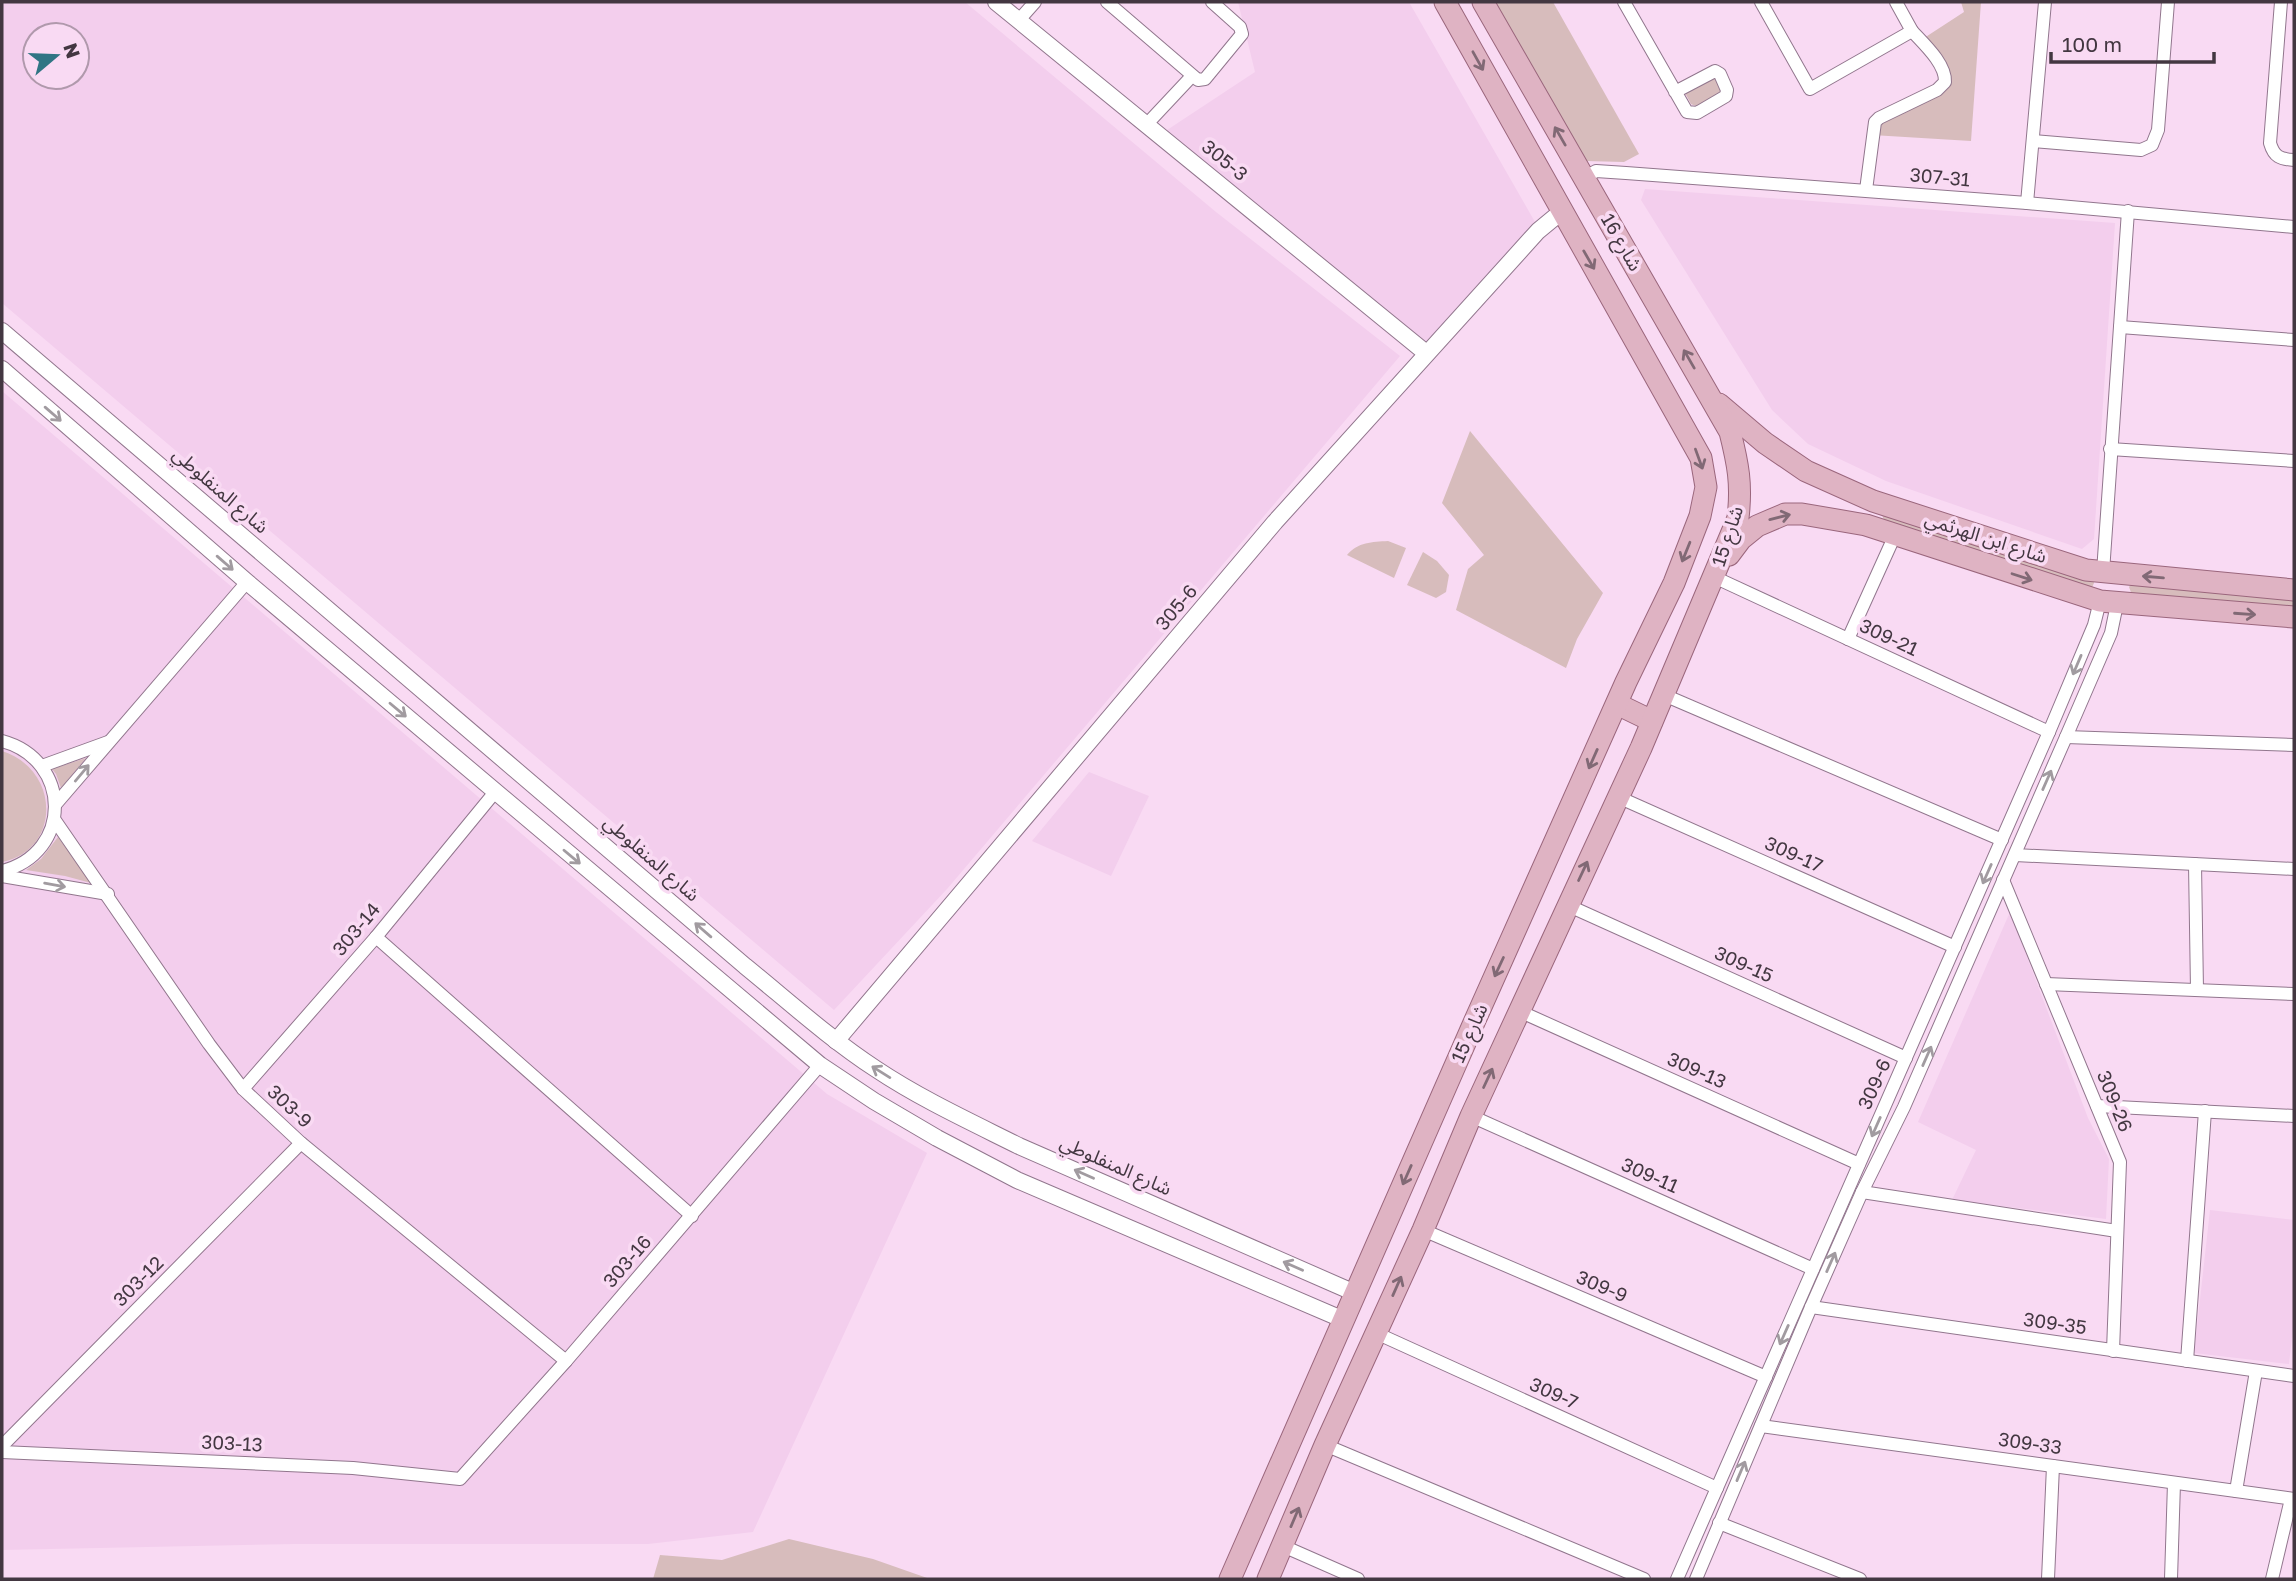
<svg xmlns="http://www.w3.org/2000/svg" width="2296" height="1581" font-family="'Golos Text','Noto Sans Arabic',sans-serif">
	<rect width="100%" height="100%" fill="#f9daf3"/>
	<!-- built -->
	<g fill="#f3ceed" fill-rule="evenodd">
		<path d="M 2,2 L 965,2 L 1216,212 L 1400,356 L 947,889 L 834,1010 L 2,303 ZM 77,35 L 77,77 L 35,77 L 35,35 Z"/>
		<path d="M 1238,2 L 1409,2 L 1539,229 L 1426,353 L 1161,134 L 1255,72 Z"/>
		<path d="M 1645,189 L 2115,223 L 2094,539 L 2082,549 L 1886,481 L 1808,444 L 1772,410 L 1641,200 Z"/>
		<path d="M 2,391 L 827,1094 L 927,1153 L 753,1532 L 648,1544 L 295,1544 L 2,1550 Z"/>
		<path d="M 1089,772 L 1149,796 L 1111,876 L 1032,841 Z"/>
		<path d="M 2010,912 L 2088,1118 L 2109,1159 L 2106,1219 L 1952,1200 L 1976,1150 L 1918,1122 Z"/>
		<path d="M 2210,1210 L 2294,1220 L 2294,1320 L 2289,1364 L 2194,1353 Z"/>
	</g>
	<!-- green -->
	<g fill="#d7bcbc">
		<path d="M 1494,2 L 1553,2 L 1639,154 L 1624,162 L 1585,161 Z"/>
		<path d="M 1961,2 L 1981,2 L 1971,141 L 1872,135 L 1873,129 L 1945,83 L 1921,40 L 1964,12 Z"/>
		<path d="M 1715,76 L 1723,91 L 1698,107 L 1691,104 L 1685,93 Z"/>
		<path d="M 1470,431 L 1603,593 L 1577,639 L 1566,668 L 1456,610 L 1468,569 L 1484,555 L 1442,503 Z"/>
		<path d="M 1886,513 L 2093,579 L 2094,583 L 2091,590 L 1884,520 L 1882,515 Z"/>
		<path d="M 1388,541 L 1406,548 L 1394,578 L 1347,555 C 1358,542 1372,542 1388,541 Z"/>
		<path d="M 1423,552 L 1437,561 L 1449,575 L 1446,592 L 1436,598 L 1407,585 Z"/>
		<path d="M 2131,584 L 2294,600 L 2294,609 L 2132,595 L 2129,587 Z"/>
		<path d="M 2,751 C 61,770 61,850 2,862 Z"/>
		<path d="M 86,758 L 61,788 L 56,774 L 52,769 Z"/>
		<path d="M 58,837 L 91,883 L 65,876 L 26,870 L 41,859 Z"/>
		<path d="M 789,1539 L 873,1559 L 930,1579 L 653,1579 L 660,1555 L 722,1560 Z"/>
	</g>
	<g fill="none" stroke-linecap="round" stroke-linejoin="round">
		<defs>
			<g id="minor">
				<path d="M 1107,2 L 1198,80 L 1205,79 L 1242,34 L 1240,27 L 1212,2"/>
				<path d="M 1624,2 L 1687,112 L 1697,113 L 1726,96 L 1727,90 L 1720,74 L 1715,71 L 1675,92"/>
				<path d="M 1761,2 L 1810,89 L 1912,31 L 1896,2"/>
				<path d="M 2281,2 L 2270,143 C 2274,157 2280,159 2294,160"/>
				<path d="M 1019,20 L 1035,2"/>
				<path d="M 1147,124 L 1192,76"/>
				<path d="M 2033,141 L 2141,150 L 2152,145 L 2158,130 L 2168,2"/>
				<path d="M 1584,178 L 1596,171 L 1626,173 L 2027,203 L 2294,227"/>
				<path d="M 1866,190 L 1875,122 L 1879,118 L 1937,90 L 1945,82 C 1946,64 1924,44 1912,31"/>
				<path d="M 2027,203 L 2045,2"/>
				<path d="M 2120,327 L 2294,340"/>
				<path d="M 2110,449 L 2294,461"/>
				<path d="M 2103,572 L 2128,211"/>
				<path d="M 1714,577 L 2049,732"/>
				<path d="M 1848,639 L 1895,535"/>
				<path d="M 1664,695 L 2002,840"/>
				<path d="M 2066,737 L 2294,745"/>
				<path d="M 2,741 C 72,760 73,853 2,871"/>
				<path d="M 42,766 L 108,742"/>
				<path d="M 1618,797 L 1955,947"/>
				<path d="M 55,805 L 247,582"/>
				<path d="M 54,819 L 209,1044 L 243,1089 L 301,1143 L 566,1361"/>
				<path d="M 2015,855 L 2294,869"/>
				<path d="M 2195,864 L 2197,990"/>
				<path d="M 2,876 L 108,894"/>
				<path d="M 2003,880 L 2120,1162 L 2113,1351"/>
				<path d="M 1567,905 L 1906,1058"/>
				<path d="M 376,937 L 692,1216"/>
				<path d="M 2046,984 L 2294,994"/>
				<path d="M 1519,1011 L 1859,1164"/>
				<path d="M 243,1089 L 376,937 L 495,792"/>
				<path d="M 2097,1106 L 2294,1116"/>
				<path d="M 1471,1116 L 1813,1269"/>
				<path d="M 1862,1192 L 2117,1231"/>
				<path d="M 1423,1230 L 1766,1377"/>
				<path d="M 1811,1307 L 2294,1376"/>
				<path d="M 1376,1333 L 1717,1488"/>
				<path d="M 2187,1361 L 2205,1111"/>
				<path d="M 1761,1426 L 2294,1499"/>
				<path d="M 1325,1445 L 1644,1579"/>
				<path d="M 2,1446 L 301,1143"/>
				<path d="M 2,1452 L 353,1468 L 460,1479 L 566,1361 L 820,1065"/>
				<path d="M 2236,1491 L 2256,1371"/>
				<path d="M 1719,1523 L 1860,1579"/>
				<path d="M 1283,1546 L 1358,1579"/>
				<path d="M 1677,1579 L 2049,732 L 2094,625 L 2100,601"/>
				<path d="M 1696,1579 L 1811,1307 L 1862,1192 L 1904,1107 L 2066,737 L 2111,633 L 2117,604"/>
				<path d="M 2048,1579 L 2053,1466"/>
				<path d="M 2171,1579 L 2174,1483"/>
				<path d="M 2272,1579 L 2291,1499"/>
			</g>
			<g id="tertiary">
				<path d="M 996,2 L 1426,353"/>
				<path d="M 2,331 L 745,966 C 788,1001 830,1039 876,1069 C 921,1099 971,1122 1019,1146 L 1355,1293"/>
				<path d="M 2,369 L 247,582 L 820,1065 L 874,1101 L 937,1138 L 1017,1180 L 1344,1320"/>
				<path d="M 836,1041 L 1275,522 L 1538,231 L 1561,212"/>
			</g>
			<g id="primary">
				<path d="M 1719,404 L 1765,443 L 1806,471 L 1873,501 L 2086,570 L 2294,590"/>
				<path d="M 1729,555 L 1741,539 L 1757,526 L 1785,514 L 1802,514 L 1866,525 L 2100,601 L 2294,617"/>
				<path d="M 1617,704 L 1652,721"/>
				<path d="M 1230,1579 L 1476,1018 L 1626,682 L 1674,583 L 1700,516 L 1706,487 L 1701,458 L 1445,2"/>
				<path d="M 1268,1579 L 1325,1445 L 1423,1230 L 1471,1116 L 1641,748 L 1738,518 C 1742,484 1738,464 1730,432 L 1483,2"/>
			</g>
		</defs>
		<!-- minor casing -->
		<use href="#minor" stroke="#91768d" stroke-width="14"/>
		<!-- tertiary casing -->
		<use href="#tertiary" stroke="#91768d" stroke-width="18"/>
		<!-- primary casing -->
		<use href="#primary" stroke="#9a667c" stroke-width="23"/>
		<!-- minor -->
		<use href="#minor" stroke="#fff" stroke-width="12"/>
		<!-- tertiary -->
		<use href="#tertiary" stroke="#fff" stroke-width="16"/>
		<!-- primary -->
		<use href="#primary" stroke="#dfb3c3" stroke-width="21"/>
	</g>
	<!-- one-way arrows -->
	<defs><path id="oneway-shaft" d="M-6 0H5M1.5-3L5.5 0L1.5 3" fill="none" stroke-width="1.6" stroke-linecap="round" stroke-linejoin="round" transform="scale(1.75)"/></defs>
	<g stroke="#816975">
		<use href="#oneway-shaft" transform="translate(1478 61) rotate(61)"/>
		<use href="#oneway-shaft" transform="translate(1560 136) rotate(-120)"/>
		<use href="#oneway-shaft" transform="translate(1589 260) rotate(60)"/>
		<use href="#oneway-shaft" transform="translate(1689 359) rotate(-120)"/>
		<use href="#oneway-shaft" transform="translate(1699 459) rotate(70)"/>
		<use href="#oneway-shaft" transform="translate(1780 517) rotate(-14)"/>
		<use href="#oneway-shaft" transform="translate(1686 552) rotate(112)"/>
		<use href="#oneway-shaft" transform="translate(2022 577) rotate(18)"/>
		<use href="#oneway-shaft" transform="translate(2153 577) rotate(-175)"/>
		<use href="#oneway-shaft" transform="translate(2245 614) rotate(4)"/>
		<use href="#oneway-shaft" transform="translate(1593 759) rotate(114)"/>
		<use href="#oneway-shaft" transform="translate(1583 871) rotate(-65)"/>
		<use href="#oneway-shaft" transform="translate(1499 967) rotate(115)"/>
		<use href="#oneway-shaft" transform="translate(1488 1078) rotate(-65)"/>
		<use href="#oneway-shaft" transform="translate(1407 1175) rotate(114)"/>
		<use href="#oneway-shaft" transform="translate(1397 1286) rotate(-66)"/>
		<use href="#oneway-shaft" transform="translate(1295 1517) rotate(-67)"/>
	</g>
	<g stroke="#a19ba0">
		<use href="#oneway-shaft" transform="translate(53 414) rotate(41)"/>
		<use href="#oneway-shaft" transform="translate(225 563) rotate(41)"/>
		<use href="#oneway-shaft" transform="translate(2077 665) rotate(113)"/>
		<use href="#oneway-shaft" transform="translate(398 710) rotate(40)"/>
		<use href="#oneway-shaft" transform="translate(82 773) rotate(-50)"/>
		<use href="#oneway-shaft" transform="translate(2047 780) rotate(-66)"/>
		<use href="#oneway-shaft" transform="translate(572 857) rotate(40)"/>
		<use href="#oneway-shaft" transform="translate(1987 874) rotate(114)"/>
		<use href="#oneway-shaft" transform="translate(55 885) rotate(10)"/>
		<use href="#oneway-shaft" transform="translate(703 930) rotate(-139)"/>
		<use href="#oneway-shaft" transform="translate(1927 1056) rotate(-66)"/>
		<use href="#oneway-shaft" transform="translate(881 1072) rotate(-148)"/>
		<use href="#oneway-shaft" transform="translate(1876 1127) rotate(114)"/>
		<use href="#oneway-shaft" transform="translate(1084 1174) rotate(-156)"/>
		<use href="#oneway-shaft" transform="translate(1831 1262) rotate(-66)"/>
		<use href="#oneway-shaft" transform="translate(1293 1266) rotate(-156)"/>
		<use href="#oneway-shaft" transform="translate(1784 1335) rotate(114)"/>
		<use href="#oneway-shaft" transform="translate(1741 1471) rotate(-67)"/>
	</g>
	<g text-anchor="middle" stroke-width="7" stroke-linejoin="round" paint-order="stroke">
		<!-- street labels -->
		<g font-size="19" fill="#433741" stroke="#f9daf3">
			<text transform="translate(1225 160) rotate(39)" y="7">305-3</text>
			<text transform="translate(1940 177) rotate(5)" y="7">307-31</text>
			<text transform="translate(1622 242) rotate(60)" y="7">شارع 16</text>
			<text transform="translate(221 490) rotate(41)" y="7">شارع المنفلوطي</text>
			<text transform="translate(1727 536) rotate(-72)" y="7">شارع 15</text>
			<text transform="translate(1986 537) rotate(18)" y="7">شارع ابن الهرثمي</text>
			<text transform="translate(1176 607) rotate(-50)" y="7">305-6</text>
			<text transform="translate(1889 637) rotate(25)" y="7">309-21</text>
			<text transform="translate(1794 854) rotate(24)" y="7">309-17</text>
			<text transform="translate(652 858) rotate(41)" y="7">شارع المنفلوطي</text>
			<text transform="translate(356 929) rotate(-50)" y="7">303-14</text>
			<text transform="translate(1744 964) rotate(24)" y="7">309-15</text>
			<text transform="translate(1469 1033) rotate(-66)" y="7">شارع 15</text>
			<text transform="translate(1697 1070) rotate(24)" y="7">309-13</text>
			<text transform="translate(1874 1084) rotate(-66)" y="7">309-6</text>
			<text transform="translate(2115 1101) rotate(68)" y="7">309-26</text>
			<text transform="translate(290 1106) rotate(43)" y="7">303-9</text>
			<text transform="translate(1116 1165) rotate(24)" y="7">شارع المنفلوطي</text>
			<text transform="translate(1650 1175) rotate(24)" y="7">309-11</text>
			<text transform="translate(627 1261) rotate(-49)" y="7">303-16</text>
			<text transform="translate(138 1281) rotate(-45)" y="7">303-12</text>
			<text transform="translate(1602 1286) rotate(23)" y="7">309-9</text>
			<text transform="translate(2055 1323) rotate(8)" y="7">309-35</text>
			<text transform="translate(1554 1393) rotate(24)" y="7">309-7</text>
			<text transform="translate(232 1443) rotate(3)" y="7">303-13</text>
			<text transform="translate(2030 1443) rotate(8)" y="7">309-33</text>
		</g>
	</g>
	<!-- border -->
	<rect width="2296" height="1581" fill="none" stroke="#433741" stroke-width="7"/>
	<!-- north arrow -->
	<g transform="translate(56 56) rotate(71)"><circle r="33" fill="#f9daf3" stroke="#b099ac" stroke-width="2"/>
	<path d="M0-5L12 26L0 18L-12 26Z" fill="#307584"/>
	<text y="-10" font-size="19" font-weight="bold" text-anchor="middle" fill="#433741">N</text>
	</g>
	<!-- scale -->
	<path d="M2051 52v10h163v-10" fill="none" stroke="#433741" stroke-width="3.5"/>
	<text x="2062" y="52" font-size="21" fill="#433741" stroke="#f9daf3" stroke-width="5" paint-order="stroke">100 m</text>
</svg>
